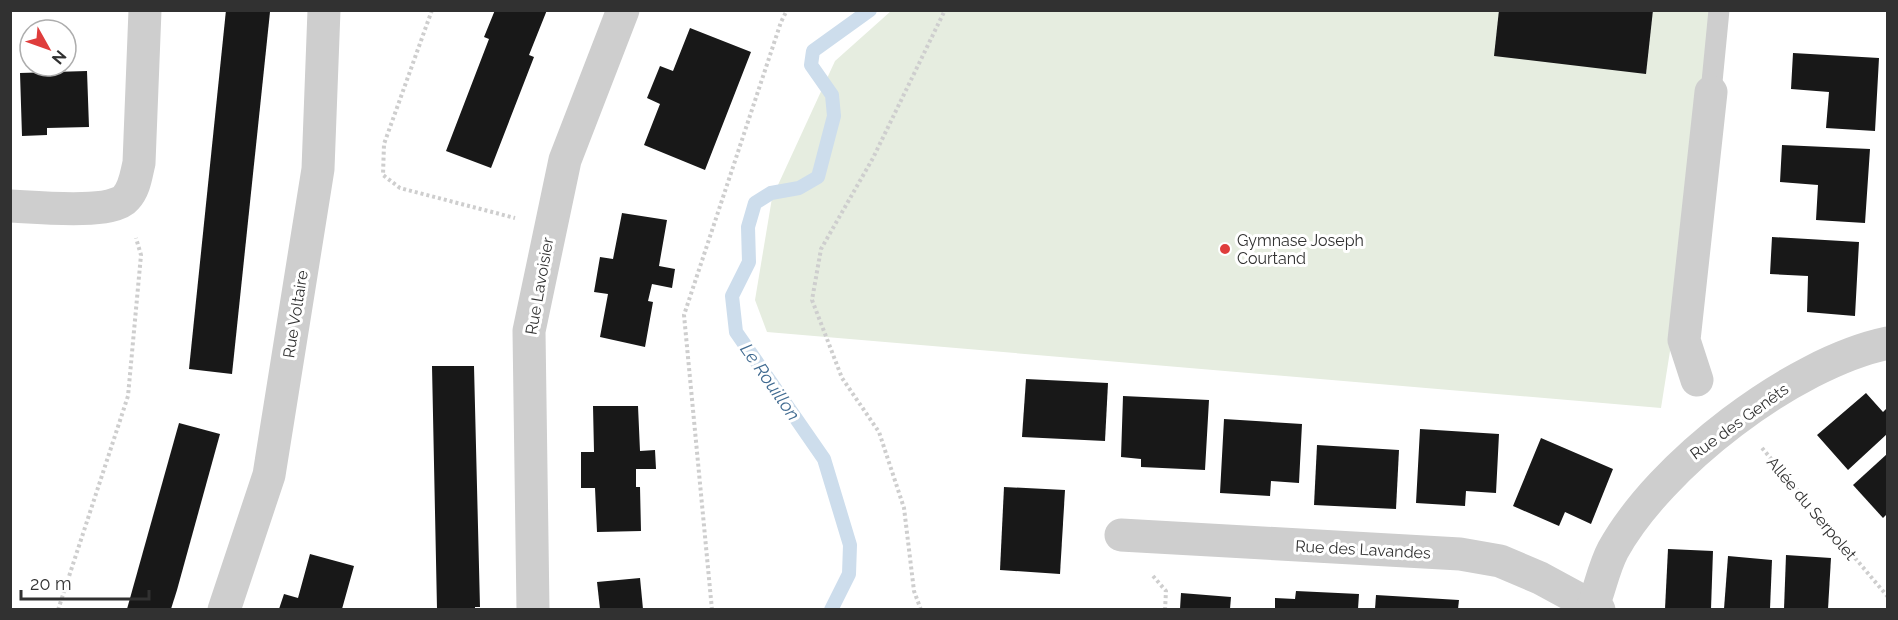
<svg xmlns="http://www.w3.org/2000/svg" width="1898" height="620" font-family="Raleway,sans-serif">
	<rect width="100%" height="100%" fill="#fff"/>
	<!-- green -->
	<path fill="#e6ede0" d="M 891,11 L 1719,11 L 1711,92 L 1661,408 L 767,332 L 755,300 L 772,198 L 835,61 Z"/>
	<g fill="none" stroke-linecap="round" stroke-linejoin="round">
		<!-- stream -->
		<path stroke="#cdddec" stroke-width="14" d="M 831,610 L 849,574 L 850,545 L 824,459 L 736,332 L 732,296 L 749,262 L 748,227 L 755,203 L 771,193 L 799,188 L 818,177 L 834,116 L 832,95 L 811,65 L 813,51 L 870,10"/>
	</g>
	<!-- building -->
	<g fill="#181818">
		<path d="M 226,10 L 270,12 L 232,374 L 189,369 Z"/>
		<path d="M 495,10 L 547,10 L 529,55 L 534,57 L 491,168 L 446,151 L 489,39 L 484,37 Z"/>
		<path d="M 1499,10 L 1653,10 L 1646,74 L 1494,56 Z"/>
		<path d="M 690,28 L 751,52 L 705,170 L 644,145 L 660,104 L 647,98 L 660,66 L 673,71 Z"/>
		<path d="M 1793,53 L 1879,58 L 1875,131 L 1826,128 L 1829,92 L 1791,89 Z"/>
		<path d="M 87,71 L 89,127 L 47,128 L 47,135 L 22,136 L 20,73 Z"/>
		<path d="M 1782,145 L 1870,149 L 1865,223 L 1816,220 L 1818,185 L 1780,182 Z"/>
		<path d="M 622,213 L 667,220 L 659,266 L 675,269 L 672,288 L 652,284 L 648,301 L 653,302 L 645,347 L 600,337 L 608,294 L 594,292 L 600,257 L 613,259 Z"/>
		<path d="M 1772,237 L 1859,242 L 1855,316 L 1807,312 L 1808,276 L 1770,274 Z"/>
		<path d="M 432,366 L 474,366 L 480,607 L 475,607 L 475,609 L 437,609 Z"/>
		<path d="M 1026,379 L 1108,383 L 1105,441 L 1022,437 Z"/>
		<path d="M 1866,393 L 1883,412 L 1887,408 L 1887,434 L 1848,470 L 1817,435 Z"/>
		<path d="M 1123,396 L 1209,400 L 1205,470 L 1141,467 L 1141,459 L 1121,457 Z"/>
		<path d="M 593,406 L 638,406 L 640,451 L 655,450 L 656,469 L 636,469 L 636,487 L 640,487 L 641,531 L 597,532 L 595,488 L 581,488 L 581,452 L 594,452 Z"/>
		<path d="M 1224,419 L 1302,424 L 1299,483 L 1271,481 L 1270,496 L 1220,493 Z"/>
		<path d="M 179,423 L 220,434 L 177,590 L 171,609 L 127,609 Z"/>
		<path d="M 1420,429 L 1499,434 L 1496,493 L 1466,491 L 1465,506 L 1416,503 Z"/>
		<path d="M 1541,438 L 1613,469 L 1591,524 L 1565,512 L 1559,526 L 1513,506 Z"/>
		<path d="M 1317,445 L 1399,450 L 1396,509 L 1314,505 Z"/>
		<path d="M 1887,454 L 1887,514 L 1883,518 L 1853,485 Z"/>
		<path d="M 1004,487 L 1065,490 L 1060,574 L 1000,570 Z"/>
		<path d="M 1668,549 L 1713,551 L 1711,609 L 1665,609 Z"/>
		<path d="M 310,554 L 354,566 L 342,609 L 279,609 L 284,594 L 298,598 Z"/>
		<path d="M 1786,555 L 1831,558 L 1828,609 L 1784,609 Z"/>
		<path d="M 1728,556 L 1772,560 L 1770,609 L 1724,609 Z"/>
		<path d="M 640,578 L 643,609 L 600,609 L 597,582 Z"/>
		<path d="M 1296,591 L 1359,594 L 1358,609 L 1275,609 L 1275,598 L 1295,599 Z"/>
		<path d="M 1181,593 L 1231,597 L 1230,609 L 1180,609 Z"/>
		<path d="M 1376,595 L 1459,600 L 1458,609 L 1375,609 Z"/>
	</g>
	<g fill="none" stroke-linecap="round" stroke-linejoin="round">
		<!-- path -->
		<g stroke="#cecece" stroke-width="4" stroke-dasharray="3 3" stroke-linecap="butt">
			<path d="M 432,10 L 384,144 L 383,175 L 400,188 L 515,218"/>
			<path d="M 1762,448 L 1888,597"/>
			<path d="M 1153,576 L 1166,591 L 1165,610"/>
			<path d="M 58,610 L 128,396 L 141,255 L 136,238"/>
			<path d="M 712,610 L 684,315 L 781,22 L 787,10"/>
			<path d="M 921,610 L 914,591 L 904,508 L 879,432 L 842,378 L 812,300 L 821,249 L 873,158 L 945,10"/>
		</g>
		<!-- service -->
		<path stroke="#cecece" stroke-width="21" d="M 1711,92 L 1719,10"/>
		<!-- pedestrian -->
		<path stroke="#cecece" stroke-width="33" d="M 1697,380 L 1684,340 L 1711,92"/>
		<!-- minor -->
		<g stroke="#cecece" stroke-width="33">
			<path d="M 10,206 C 34,207 112,215 126,198 C 135,188 136,175 139,163 L 145,10"/>
			<path d="M 1121,535 L 1460,554 L 1500,561 L 1540,578 L 1599,610"/>
			<path d="M 1593,606 C 1600,588 1604,567 1613,550 C 1660,465 1792,363 1888,343"/>
			<path d="M 224,610 L 269,475 L 318,169 L 324,10"/>
			<path d="M 533,610 L 529,331 L 565,160 L 623,10"/>
		</g>
	</g>
	<!-- markers -->
	<circle fill="#df3d3c" stroke="#fff" stroke-width="2" cx="1225" cy="249" r="6"/>
	<g text-anchor="middle" stroke-width="6" stroke-linejoin="round" paint-order="stroke">
		<!-- poi labels -->
		<g font-size="16" fill="#313131" stroke="#fff" text-anchor="start">
			<text x="1237" y="246">Gymnase Joseph<tspan x="1237" dy="18">Courtand</tspan></text>
		</g>
		<!-- street labels -->
		<g font-size="16" fill="#313131" stroke="#fff">
			<text transform="translate(539 286) rotate(-80)" y="6">Rue Lavoisier</text>
			<text transform="translate(295 314) rotate(-81)" y="6">Rue Voltaire</text>
			<text transform="translate(1739 421) rotate(-36)" y="6">Rue des Genêts</text>
			<text transform="translate(1812 508) rotate(50)" y="6">Allée du Serpolet</text>
			<text transform="translate(1363 549) rotate(3)" y="6">Rue des Lavandes</text>
		</g>
		<!-- water labels -->
		<g font-size="18" font-style="italic" fill="#416b91" stroke="#fff">
			<text transform="translate(770 382) rotate(55)" y="6">Le Rouillon</text>
		</g>
	</g>
	<!-- border -->
	<rect width="1898" height="620" fill="none" stroke="#313131" stroke-width="24"/>
	<!-- north arrow -->
	<g transform="translate(48 48) rotate(130)"><circle r="28" fill="#ffffff" stroke="#adadad" stroke-width="1.5"/>
	<path d="M0-4.5L10 22L0 15L-10 22Z" fill="#df3d3c"/>
	<text y="-9" font-size="16" font-weight="bold" text-anchor="middle" fill="#313131">N</text>
	</g>
	<!-- scale -->
	<path d="M21 590v9h128v-9" fill="none" stroke="#313131" stroke-width="3"/>
	<text x="30" y="590" font-size="18" fill="#313131" stroke="#ffffff" stroke-width="4.5" paint-order="stroke">20 m</text>
</svg>
